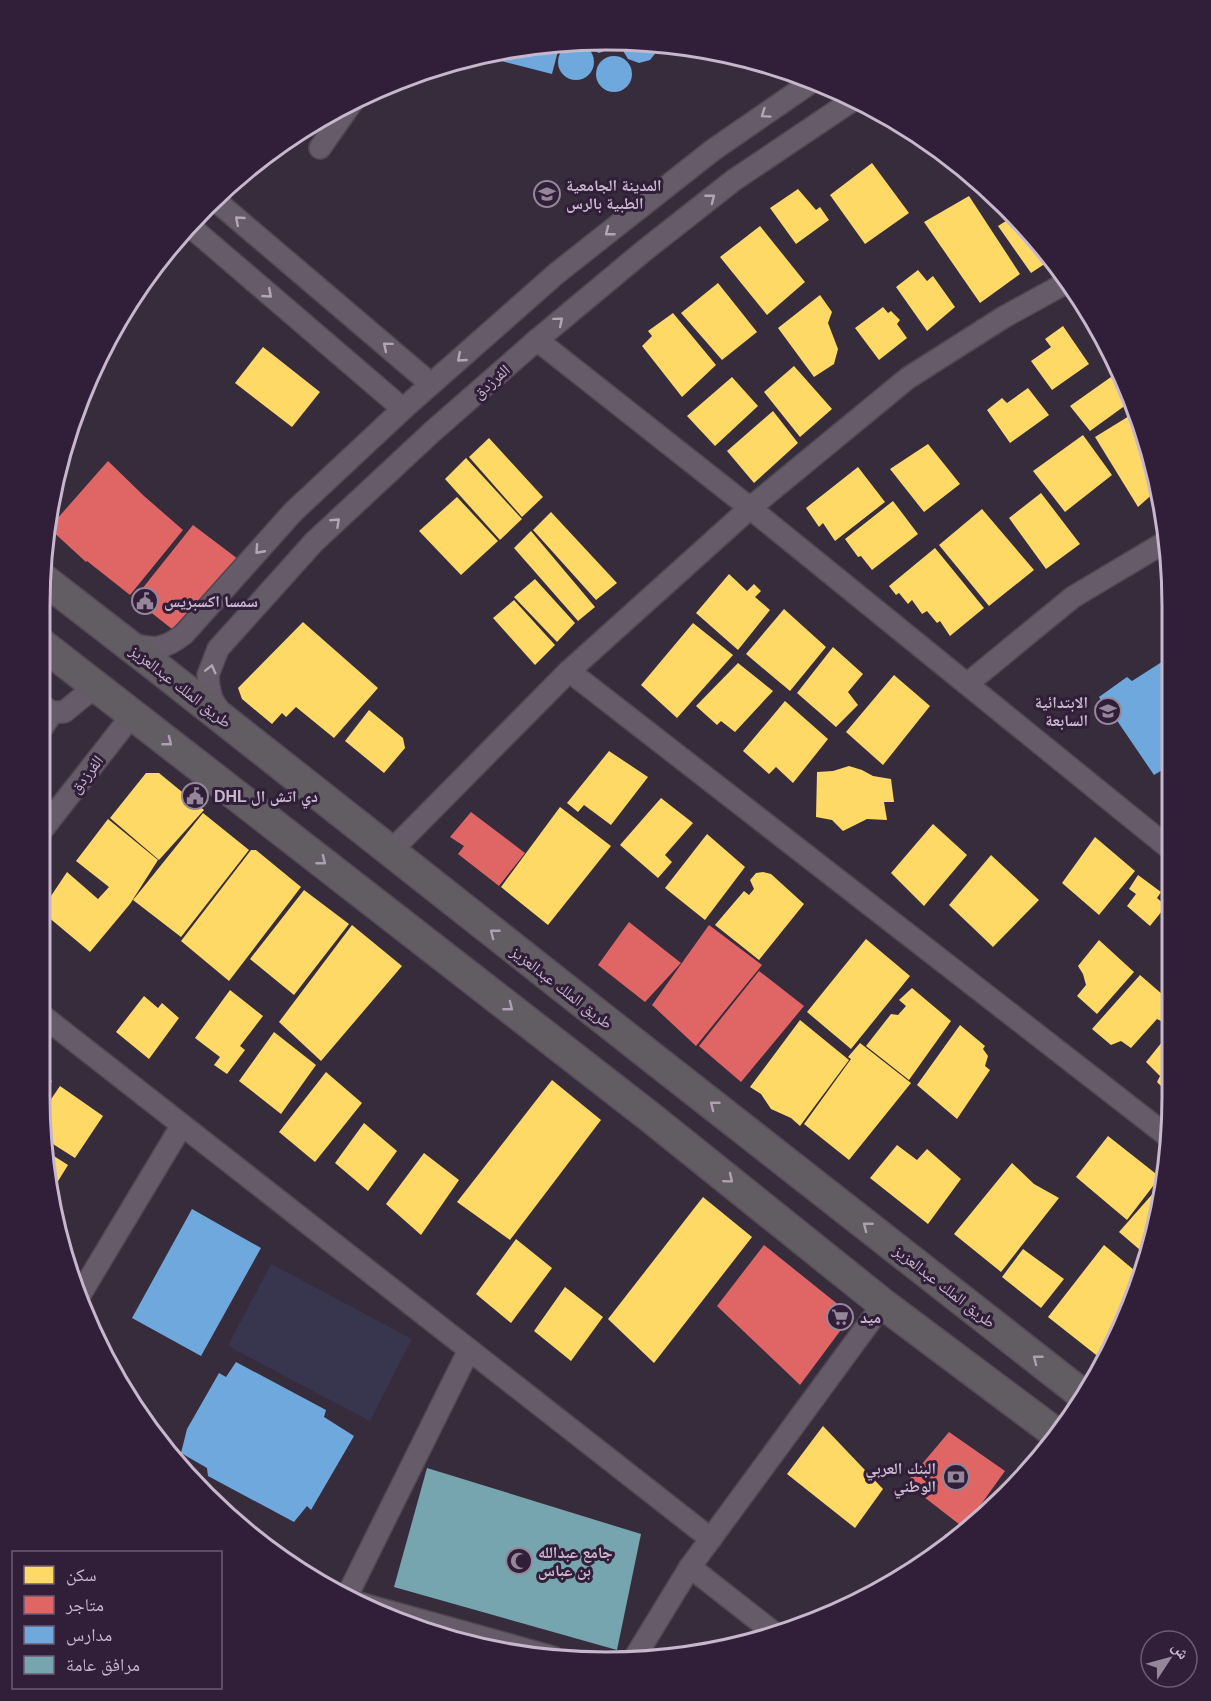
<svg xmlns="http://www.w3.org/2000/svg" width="1211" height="1701" font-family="Helvetica,'Noto Naskh Arabic',sans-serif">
	<rect width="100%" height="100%" fill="#372c3c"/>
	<!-- green -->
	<path fill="#38364f" d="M 271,1264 L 412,1339 L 370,1421 L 228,1346 Z"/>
	<!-- homes -->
	<g fill="#ffd966">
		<path d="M 872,163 L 909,213 L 865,244 L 830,195 Z"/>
		<path d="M 798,189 L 816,210 L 820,207 L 829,220 L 796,244 L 770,208 Z"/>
		<path d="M 969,196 L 1020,274 L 980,303 L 924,222 Z"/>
		<path d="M 1014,216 L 1032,232 L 1049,261 L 1031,273 L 998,226 Z"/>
		<path d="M 760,226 L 805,282 L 767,315 L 720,257 Z"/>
		<path d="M 918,270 L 927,281 L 933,276 L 955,307 L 927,331 L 896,287 Z"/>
		<path d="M 718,283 L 757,332 L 722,360 L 681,313 Z"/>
		<path d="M 820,295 L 832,312 L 828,323 L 838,349 L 834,364 L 814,377 L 778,328 Z"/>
		<path d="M 883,307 L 888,313 L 891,311 L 900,320 L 897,324 L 907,338 L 879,360 L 855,328 Z"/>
		<path d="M 673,313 L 716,365 L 682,397 L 642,346 L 652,336 L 648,331 Z"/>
		<path d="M 1063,326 L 1089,364 L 1052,390 L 1031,361 L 1051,347 L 1045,339 Z"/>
		<path d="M 263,347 L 320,392 L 292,427 L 235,383 Z"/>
		<path d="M 794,366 L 832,409 L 800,437 L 764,392 Z"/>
		<path d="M 732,377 L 758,406 L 715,446 L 687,416 Z"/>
		<path d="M 1111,377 L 1130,402 L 1090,431 L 1070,406 Z"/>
		<path d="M 1028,388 L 1049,415 L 1010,443 L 987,410 L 1002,398 L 1007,403 Z"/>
		<path d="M 773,411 L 798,443 L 754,483 L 727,451 Z"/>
		<path d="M 1134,413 L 1156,491 L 1138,507 L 1095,437 Z"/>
		<path d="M 1083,435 L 1112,475 L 1065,512 L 1033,471 Z"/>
		<path d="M 489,438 L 543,497 L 522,517 L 469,457 Z"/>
		<path d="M 928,444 L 960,484 L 924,512 L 890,469 Z"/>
		<path d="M 466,458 L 522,519 L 500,540 L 445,479 Z"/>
		<path d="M 858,467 L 885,502 L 835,541 L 823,523 L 819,527 L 806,508 Z"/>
		<path d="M 1041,493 L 1080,544 L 1046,569 L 1009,518 Z"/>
		<path d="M 457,497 L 498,541 L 461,575 L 419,531 Z"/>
		<path d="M 893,501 L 918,534 L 872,570 L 861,556 L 858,557 L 845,539 Z"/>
		<path d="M 982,509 L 1034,570 L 989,606 L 939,545 Z"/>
		<path d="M 551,512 L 617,583 L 596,600 L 533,530 Z"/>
		<path d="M 531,531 L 595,607 L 578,621 L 514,548 Z"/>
		<path d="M 935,548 L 984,608 L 950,636 L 940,621 L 937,623 L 927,611 L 922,614 L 912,600 L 908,604 L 899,593 L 896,595 L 889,586 Z"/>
		<path d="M 729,574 L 747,591 L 754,584 L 761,591 L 755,597 L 770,610 L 738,650 L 696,613 Z"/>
		<path d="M 535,579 L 575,623 L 557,642 L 514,597 Z"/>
		<path d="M 514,600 L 555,645 L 535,665 L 493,618 Z"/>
		<path d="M 784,609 L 826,647 L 790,691 L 746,654 Z"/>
		<path d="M 303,622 L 378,688 L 334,738 L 296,707 L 286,717 L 282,713 L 272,724 L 242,699 L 238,688 Z"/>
		<path d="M 693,623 L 733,655 L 677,718 L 641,685 Z"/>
		<path d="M 833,647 L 863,674 L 848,692 L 858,705 L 836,727 L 797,693 Z"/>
		<path d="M 738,663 L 773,691 L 735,732 L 721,721 L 717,725 L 696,706 Z"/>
		<path d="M 894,675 L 930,706 L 883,765 L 846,732 Z"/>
		<path d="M 785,701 L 828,739 L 793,783 L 776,767 L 769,774 L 743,751 Z"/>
		<path d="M 369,710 L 403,738 L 405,748 L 384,773 L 345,741 Z"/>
		<path d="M 609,751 L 648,777 L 611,825 L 584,805 L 578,812 L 567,803 Z"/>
		<path d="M 849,766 L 862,770 L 873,776 L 891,779 L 894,802 L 884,802 L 887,820 L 867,819 L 843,831 L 832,820 L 816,817 L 817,772 L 833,771 Z"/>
		<path d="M 146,773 L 159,773 L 204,810 L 159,860 L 110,818 Z"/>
		<path d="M 661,798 L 693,823 L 665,855 L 672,862 L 658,878 L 620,845 Z"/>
		<path d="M 560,807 L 611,846 L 548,925 L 501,887 Z"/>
		<path d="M 203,813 L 249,850 L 181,937 L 133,900 Z"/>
		<path d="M 108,819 L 158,860 L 130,904 L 90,952 L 41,911 L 67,872 L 98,899 L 109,887 L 76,861 Z"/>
		<path d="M 933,824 L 967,855 L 924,906 L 891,873 Z"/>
		<path d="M 707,834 L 745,867 L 705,920 L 665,888 Z"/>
		<path d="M 1095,837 L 1135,871 L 1099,915 L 1062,883 Z"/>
		<path d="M 251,850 L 256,850 L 301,887 L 229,981 L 181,941 Z"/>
		<path d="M 991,855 L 1039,900 L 993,947 L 949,905 Z"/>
		<path d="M 763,872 L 771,874 L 804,904 L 759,960 L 715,925 L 744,891 L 749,895 L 754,889 L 750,880 L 756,873 Z"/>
		<path d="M 1138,875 L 1161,892 L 1157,898 L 1166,906 L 1150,926 L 1127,906 L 1136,894 L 1129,889 Z"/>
		<path d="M 304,890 L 349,924 L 294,995 L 250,959 Z"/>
		<path d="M 352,925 L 402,966 L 321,1061 L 279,1022 Z"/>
		<path d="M 866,939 L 910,976 L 851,1049 L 807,1012 Z"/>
		<path d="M 1099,940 L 1134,972 L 1097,1014 L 1077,996 L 1086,985 L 1083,974 L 1078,966 Z"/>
		<path d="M 1140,975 L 1170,1001 L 1170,1019 L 1166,1017 L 1161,1021 L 1157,1019 L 1131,1048 L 1121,1041 L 1111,1045 L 1092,1029 Z"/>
		<path d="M 912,988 L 951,1021 L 909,1080 L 866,1046 L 891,1014 L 898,1015 L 906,1006 L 899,1000 Z"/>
		<path d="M 230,990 L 263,1016 L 240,1046 L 245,1050 L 227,1074 L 214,1065 L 220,1057 L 195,1038 Z"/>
		<path d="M 144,996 L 158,1008 L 162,1003 L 179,1018 L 149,1059 L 116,1032 Z"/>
		<path d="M 800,1020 L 849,1060 L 800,1126 L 791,1118 L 771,1109 L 761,1094 L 750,1087 Z"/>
		<path d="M 960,1025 L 985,1046 L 983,1049 L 988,1056 L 985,1066 L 990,1070 L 957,1119 L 917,1085 Z"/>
		<path d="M 274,1032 L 316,1065 L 281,1114 L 239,1081 Z"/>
		<path d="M 1170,1032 L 1171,1096 L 1157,1082 L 1160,1076 L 1146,1062 Z"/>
		<path d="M 860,1043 L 911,1083 L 849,1160 L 804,1124 L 851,1059 L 848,1057 Z"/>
		<path d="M 326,1072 L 362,1103 L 315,1162 L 279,1132 Z"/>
		<path d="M 39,1073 L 52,1081 L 40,1099 L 39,1096 Z"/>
		<path d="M 552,1080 L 601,1120 L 510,1240 L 457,1202 Z"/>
		<path d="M 60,1086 L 103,1116 L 75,1158 L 45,1139 L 41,1114 Z"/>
		<path d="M 364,1123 L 397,1151 L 368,1191 L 335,1163 Z"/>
		<path d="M 1108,1136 L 1160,1177 L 1127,1220 L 1076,1177 Z"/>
		<path d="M 897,1145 L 917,1160 L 927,1149 L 961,1179 L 928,1224 L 870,1178 Z"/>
		<path d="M 46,1151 L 68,1165 L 52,1191 L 49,1167 Z"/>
		<path d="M 424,1153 L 459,1180 L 421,1235 L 386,1204 Z"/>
		<path d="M 1012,1163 L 1034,1184 L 1059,1198 L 1001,1272 L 954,1234 Z"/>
		<path d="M 1163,1182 L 1153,1242 L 1147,1256 L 1119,1232 Z"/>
		<path d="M 703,1197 L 752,1237 L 654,1363 L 608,1319 Z"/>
		<path d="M 516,1239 L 552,1268 L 511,1323 L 476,1294 Z"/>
		<path d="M 1104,1245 L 1140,1275 L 1119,1331 L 1100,1358 L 1048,1317 Z"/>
		<path d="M 1023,1249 L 1064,1279 L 1041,1308 L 1002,1277 Z"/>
		<path d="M 565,1287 L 603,1317 L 571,1361 L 534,1331 Z"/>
		<path d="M 823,1426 L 883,1489 L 855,1528 L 787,1474 Z"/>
		<path d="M 946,1534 L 952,1538 L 936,1548 Z"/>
	</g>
	<!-- shops -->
	<g fill="#e06666">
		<path d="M 108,461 L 144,496 L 183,530 L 130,595 L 87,561 L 86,562 L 49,528 Z"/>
		<path d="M 193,525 L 238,559 L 172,629 L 134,599 Z"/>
		<path d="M 471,812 L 525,853 L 499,886 L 458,854 L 464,846 L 450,837 Z"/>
		<path d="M 629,922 L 681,963 L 645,1002 L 598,965 Z"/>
		<path d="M 709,925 L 762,965 L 696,1046 L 652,1005 Z"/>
		<path d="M 759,971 L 804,1006 L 741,1082 L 699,1046 Z"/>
		<path d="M 764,1245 L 845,1310 L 849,1319 L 800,1385 L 717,1306 Z"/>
		<path d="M 949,1432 L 1005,1471 L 964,1528 L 906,1483 Z"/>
	</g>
	<!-- schools -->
	<g fill="#6fa8dc">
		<path d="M 643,40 L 657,43 L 657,50 L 654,55 L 650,60 L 639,63 L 628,59 L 622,49 L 622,41 Z"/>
		<path d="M 616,41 L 610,49 L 599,53 L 588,48 L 583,42 Z"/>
		<path d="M 545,43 L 559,47 L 552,74 L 482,56 L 532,44 Z"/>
		<circle cx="576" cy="62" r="18"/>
		<circle cx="614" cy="74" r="18"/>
		<path d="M 1168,658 L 1169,766 L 1154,775 L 1118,722 L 1114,719 L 1099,697 L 1127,677 L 1132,681 Z"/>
		<path d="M 192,1209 L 261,1248 L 201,1356 L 132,1318 Z"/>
		<path d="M 236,1362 L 326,1410 L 324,1417 L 354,1436 L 311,1510 L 307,1506 L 294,1522 L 208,1476 L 207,1468 L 181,1453 L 187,1429 L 219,1373 L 226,1377 Z"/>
	</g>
	<!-- public -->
	<path fill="#76a5af" d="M 427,1468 L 641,1534 L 617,1650 L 394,1587 Z"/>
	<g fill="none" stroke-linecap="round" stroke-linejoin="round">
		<defs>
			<g id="minor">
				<path d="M 320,148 L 353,101"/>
				<path d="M 215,200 L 431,384"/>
				<path d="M 192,228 L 403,409"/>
				<path d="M 537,340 L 750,508 L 1169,848"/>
				<path d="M 129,643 C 154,650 164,650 184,634 L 293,512 L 403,409 L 557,273 L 713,150 L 813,81"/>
				<path d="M 569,671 L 1170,1138"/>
				<path d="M 967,684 L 1073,597 L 1167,541"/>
				<path d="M 39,703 L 51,712 L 64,712 L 96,686"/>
				<path d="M 221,714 L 212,699 L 209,687 L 208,675 L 218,649 L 314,542 L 432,432 L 537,340 L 645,250 L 734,180 L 856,98"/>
				<path d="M 39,732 L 53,712"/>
				<path d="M 39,834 L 133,714"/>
				<path d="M 391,851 L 569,671 L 750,508 L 908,378 L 1004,317 L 1064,284"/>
				<path d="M 39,1013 L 711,1539"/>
				<path d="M 81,1293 L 182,1125"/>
				<path d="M 690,1567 L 773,1632"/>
				<path d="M 346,1598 L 469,1350"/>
				<path d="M 352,1601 L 553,1657"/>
				<path d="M 635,1657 L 690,1567 L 883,1304"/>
			</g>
			<g id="highway">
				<path d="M 42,578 L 157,667 L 658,1062 L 1083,1395"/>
				<path d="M 39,642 L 650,1117 L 883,1304 L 1058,1435"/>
			</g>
		</defs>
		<!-- minor casing -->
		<use href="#minor" stroke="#504753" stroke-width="24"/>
		<!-- highway casing -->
		<use href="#highway" stroke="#544957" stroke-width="33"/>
		<!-- minor -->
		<use href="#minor" stroke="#665c69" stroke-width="21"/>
		<!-- highway -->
		<use href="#highway" stroke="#615d63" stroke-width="30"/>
	</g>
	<!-- one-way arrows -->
	<defs><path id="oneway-chevron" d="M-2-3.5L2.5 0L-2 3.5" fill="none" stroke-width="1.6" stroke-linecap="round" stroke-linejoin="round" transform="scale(1.5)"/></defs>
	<g stroke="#b4a4b8">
		<use href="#oneway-chevron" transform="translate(765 114) rotate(145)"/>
		<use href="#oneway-chevron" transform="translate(711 198) rotate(-38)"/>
		<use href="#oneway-chevron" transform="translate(239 220) rotate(-139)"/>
		<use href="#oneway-chevron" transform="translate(609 232) rotate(142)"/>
		<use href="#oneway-chevron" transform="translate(268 294) rotate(41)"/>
		<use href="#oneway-chevron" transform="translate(559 321) rotate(-40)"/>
		<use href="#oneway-chevron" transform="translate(387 346) rotate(-140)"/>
		<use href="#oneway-chevron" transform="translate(461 358) rotate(139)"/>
		<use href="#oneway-chevron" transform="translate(336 522) rotate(-43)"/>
		<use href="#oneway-chevron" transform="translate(259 550) rotate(132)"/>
		<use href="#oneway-chevron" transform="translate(211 669) rotate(-76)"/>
	</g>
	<g stroke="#aea0b2">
		<use href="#oneway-chevron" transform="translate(168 742) rotate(38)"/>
		<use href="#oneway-chevron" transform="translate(322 861) rotate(38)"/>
		<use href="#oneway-chevron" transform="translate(494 933) rotate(-142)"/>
		<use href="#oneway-chevron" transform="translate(509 1007) rotate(38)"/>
		<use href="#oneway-chevron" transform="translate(714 1105) rotate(-142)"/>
		<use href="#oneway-chevron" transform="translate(729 1179) rotate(39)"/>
		<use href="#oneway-chevron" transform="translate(867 1226) rotate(-142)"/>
		<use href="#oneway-chevron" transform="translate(1037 1359) rotate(-142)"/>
	</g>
	<!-- icons -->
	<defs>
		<symbol id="university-ring" viewBox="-11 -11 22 22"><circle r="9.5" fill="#311e38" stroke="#95869a" stroke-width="1.5"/><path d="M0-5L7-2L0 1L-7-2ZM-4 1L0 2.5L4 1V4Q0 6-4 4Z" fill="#95869a"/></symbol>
		<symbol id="civic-ring" viewBox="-11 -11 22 22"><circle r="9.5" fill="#311e38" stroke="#95869a" stroke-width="1.5"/><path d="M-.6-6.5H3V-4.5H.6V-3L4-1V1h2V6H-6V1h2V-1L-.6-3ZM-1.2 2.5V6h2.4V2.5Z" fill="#95869a"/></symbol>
		<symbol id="school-ring" viewBox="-11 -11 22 22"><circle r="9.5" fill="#311e38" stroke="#95869a" stroke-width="1.5"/><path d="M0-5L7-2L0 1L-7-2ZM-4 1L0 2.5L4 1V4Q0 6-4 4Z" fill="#95869a"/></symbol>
		<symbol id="supermarket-ring" viewBox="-11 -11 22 22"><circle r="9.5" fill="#311e38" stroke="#95869a" stroke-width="1.5"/><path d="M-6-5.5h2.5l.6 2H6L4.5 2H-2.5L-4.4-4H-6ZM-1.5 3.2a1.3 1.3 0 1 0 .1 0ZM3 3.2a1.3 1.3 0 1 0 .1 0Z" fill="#95869a"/></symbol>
		<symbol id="bank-ring" viewBox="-11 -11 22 22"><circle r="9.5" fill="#311e38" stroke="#95869a" stroke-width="1.5"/><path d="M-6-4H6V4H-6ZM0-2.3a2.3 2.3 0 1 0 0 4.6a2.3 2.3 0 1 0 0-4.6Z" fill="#95869a"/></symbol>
		<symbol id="mosque-ring" viewBox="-11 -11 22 22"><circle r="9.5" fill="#311e38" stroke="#95869a" stroke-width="1.5"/><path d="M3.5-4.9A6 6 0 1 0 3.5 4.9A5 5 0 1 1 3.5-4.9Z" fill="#95869a"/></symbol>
	</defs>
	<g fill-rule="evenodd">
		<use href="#university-ring" x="532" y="179" width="30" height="30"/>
		<use href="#civic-ring" x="130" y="586" width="30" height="30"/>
		<use href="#school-ring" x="1093" y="696" width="30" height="30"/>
		<use href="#civic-ring" x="180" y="781" width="30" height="30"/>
		<use href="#supermarket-ring" x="825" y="1302" width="30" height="30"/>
		<use href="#bank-ring" x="941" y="1462" width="30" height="30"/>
		<use href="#mosque-ring" x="504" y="1546" width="30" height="30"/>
	</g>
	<g text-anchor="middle" stroke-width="6" stroke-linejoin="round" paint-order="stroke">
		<!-- poi labels -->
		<g font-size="16" font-weight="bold" fill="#c7b6cc" stroke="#311e38" text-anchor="start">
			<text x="566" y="191">المدينة الجامعية<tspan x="566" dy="18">الطبية بالرس</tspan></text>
			<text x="164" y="607">سمسا اكسبريس</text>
			<text x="1088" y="708" text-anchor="end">الابتدائية<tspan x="1088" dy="18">السابعة</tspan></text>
			<text x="214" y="802">DHL دي اتش ال</text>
			<text x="860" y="1323">ميد</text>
			<text x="936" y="1474" text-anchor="end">البنك العربي<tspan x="936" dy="18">الوطني</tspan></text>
			<text x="538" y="1558">جامع عبدالله<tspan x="538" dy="18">بن عباس</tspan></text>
		</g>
		<!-- street labels -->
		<g font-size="16" fill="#c7b6cc" stroke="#311e38">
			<text transform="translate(491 381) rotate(-41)" y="6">الفرزدق</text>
			<text transform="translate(181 686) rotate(38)" y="6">طريق الملك عبدالعزيز</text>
			<text transform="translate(86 774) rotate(-52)" y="6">الفرزدق</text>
			<text transform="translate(562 987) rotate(38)" y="6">طريق الملك عبدالعزيز</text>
			<text transform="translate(945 1286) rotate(38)" y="6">طريق الملك عبدالعزيز</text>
		</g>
	</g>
	<!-- crop -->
	<path d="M0 0H1211V1701H0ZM606 50H606A556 556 0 0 1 1162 606V1096A556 556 0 0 1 606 1652H606A556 556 0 0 1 50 1096V606A556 556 0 0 1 606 50Z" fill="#311e38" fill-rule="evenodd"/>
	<path fill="none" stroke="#c7b6cc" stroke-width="3" d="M606 50H606A556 556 0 0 1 1162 606V1096A556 556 0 0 1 606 1652H606A556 556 0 0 1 50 1096V606A556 556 0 0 1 606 50Z"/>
	<!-- legend -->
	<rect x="12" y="1551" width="210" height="138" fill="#311e38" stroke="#6d5b73" stroke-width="1.5"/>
	<rect x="24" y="1566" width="30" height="18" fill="#ffd966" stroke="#6d5b73" stroke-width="1.5"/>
	<text x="66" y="1581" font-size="18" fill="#c7b6cc">سكن</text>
	<rect x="24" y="1596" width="30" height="18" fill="#e06666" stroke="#6d5b73" stroke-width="1.5"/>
	<text x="66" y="1611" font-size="18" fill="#c7b6cc">متاجر</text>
	<rect x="24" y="1626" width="30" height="18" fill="#6fa8dc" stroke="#6d5b73" stroke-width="1.5"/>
	<text x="66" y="1641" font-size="18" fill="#c7b6cc">مدارس</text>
	<rect x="24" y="1656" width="30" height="18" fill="#76a5af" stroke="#6d5b73" stroke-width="1.5"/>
	<text x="66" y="1671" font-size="18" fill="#c7b6cc">مرافق عامة</text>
	<!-- north arrow -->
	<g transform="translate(1169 1659) rotate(54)"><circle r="28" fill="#311e38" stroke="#6d5b73" stroke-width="1.5"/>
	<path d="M0-4.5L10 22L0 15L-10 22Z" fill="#95869a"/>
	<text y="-9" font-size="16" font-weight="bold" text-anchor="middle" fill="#c7b6cc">ش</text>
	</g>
</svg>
